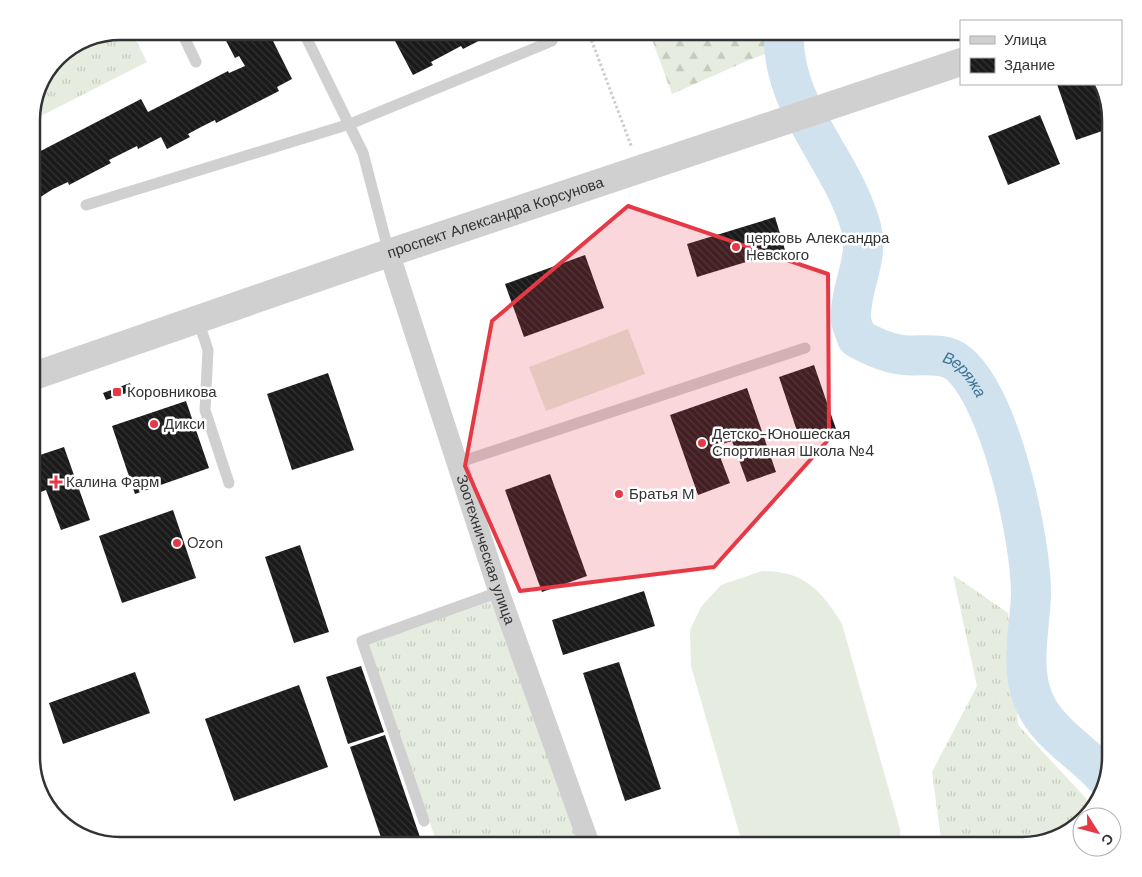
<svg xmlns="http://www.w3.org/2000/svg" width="1142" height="877" font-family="'DM Sans',sans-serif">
	<defs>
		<pattern id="grass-tufts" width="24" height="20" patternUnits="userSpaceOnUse" patternTransform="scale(1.25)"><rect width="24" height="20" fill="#e6ecdf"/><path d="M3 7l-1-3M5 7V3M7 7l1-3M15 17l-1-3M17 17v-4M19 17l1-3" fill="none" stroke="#c6cbc0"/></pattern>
		<pattern id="forest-firs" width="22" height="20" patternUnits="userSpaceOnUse" patternTransform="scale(1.25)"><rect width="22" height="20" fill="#e6ecdf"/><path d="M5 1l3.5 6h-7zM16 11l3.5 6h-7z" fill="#c6cbc0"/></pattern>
		<pattern id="building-back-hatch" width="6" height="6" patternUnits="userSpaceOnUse" patternTransform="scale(1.25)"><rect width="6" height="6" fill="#1a1a1a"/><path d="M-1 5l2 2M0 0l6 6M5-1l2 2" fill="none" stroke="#333"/></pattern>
	</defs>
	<rect width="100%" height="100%" fill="#fff"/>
	<!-- grass -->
	<g fill="url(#grass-tufts)">
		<path d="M 120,31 L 131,31 L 147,62 L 31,121 L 40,81 L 61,53 Z"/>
		<path d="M 953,575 L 1008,613 L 1018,725 L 1094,807 L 1092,811 L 1082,817 L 1082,820 L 1061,837 L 1022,846 L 942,846 L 932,772 L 977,686 Z"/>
		<path d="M 498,598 L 585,846 L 438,846 L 367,644 Z"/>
	</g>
	<!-- forest -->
	<path fill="url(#forest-firs)" d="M 649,31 L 829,31 L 749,60 L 672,94 Z"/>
	<!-- garden -->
	<g fill="#e6ecdf">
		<path d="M 628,329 L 645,374 L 546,411 L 529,367 Z"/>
		<path d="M 762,571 C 803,570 822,591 842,624 L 900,829 L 900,846 L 743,846 L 691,666 L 690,630 L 701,607 L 721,585 Z"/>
	</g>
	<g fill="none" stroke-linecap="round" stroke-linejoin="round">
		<!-- river -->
		<path stroke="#cfe2ee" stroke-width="40" id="s1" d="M 784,31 C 780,106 842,158 861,227 C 870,259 849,288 851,320 C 852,326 855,332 857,338 C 871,346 886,353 903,355 C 920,357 943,351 958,363 C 1001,399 1031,539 1031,594 C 1030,628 1020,666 1033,699 C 1046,732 1081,751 1104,776"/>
	</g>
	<!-- building -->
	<g fill="url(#building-back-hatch)">
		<path d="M 221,31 L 268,31 L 292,79 L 277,87 L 279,91 L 216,123 L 215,120 L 201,127 L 188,134 L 190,137 L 167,149 L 161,137 L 138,149 L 137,146 L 109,160 L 111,163 L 69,185 L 68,182 L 53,189 L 31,203 L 31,156 L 141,99 L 148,112 L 228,71 L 229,73 L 245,66 L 239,56 L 235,58 Z"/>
		<path d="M 409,31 L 498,31 L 463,49 L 461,46 L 431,62 L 433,65 L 413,75 L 394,39 Z"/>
		<path d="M 1057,84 L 1102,84 L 1111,128 L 1076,140 Z"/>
		<path d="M 1040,115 L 1060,164 L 1008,185 L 988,136 Z"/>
		<path d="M 775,217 L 785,250 L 697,277 L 687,244 Z"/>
		<path d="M 585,255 L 604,308 L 524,337 L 505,284 Z"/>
		<path d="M 814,365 L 836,429 L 800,440 L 779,377 Z"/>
		<path d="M 328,373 L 354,450 L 292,470 L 267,394 Z"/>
		<path d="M 130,383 L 132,391 L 106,400 L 103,393 Z"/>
		<path d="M 747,388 L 776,472 L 747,482 L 732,441 L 716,446 L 730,483 L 698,495 L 670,415 Z"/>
		<path d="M 186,401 L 209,468 L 135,494 L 112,426 Z"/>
		<path d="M 64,447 L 90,520 L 61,530 L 46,490 L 31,496 L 31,458 Z"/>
		<path d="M 550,474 L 587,576 L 542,592 L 505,490 Z"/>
		<path d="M 173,510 L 196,578 L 122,603 L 99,536 Z"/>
		<path d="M 300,545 L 329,632 L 294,643 L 265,557 Z"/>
		<path d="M 644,591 L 655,626 L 563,655 L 552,620 Z"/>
		<path d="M 619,662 L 661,789 L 625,801 L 583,673 Z"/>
		<path d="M 361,666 L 384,732 L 348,744 L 326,677 Z"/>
		<path d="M 135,672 L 150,713 L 63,744 L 49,703 Z"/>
		<path d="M 299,685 L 328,767 L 234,801 L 205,719 Z"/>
		<path d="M 385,735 L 423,846 L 384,846 L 350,747 Z"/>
	</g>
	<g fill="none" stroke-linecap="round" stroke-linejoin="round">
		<!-- path -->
		<path stroke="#cdcdcd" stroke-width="3" stroke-dasharray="2.5 2.5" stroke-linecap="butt" d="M 588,31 L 632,148"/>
		<!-- service -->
		<g stroke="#d0d0d0" stroke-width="11">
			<path d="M 181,31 L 196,62"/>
			<path d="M 303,31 L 363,153 L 389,253"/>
			<path d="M 307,38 L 321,31"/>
			<path d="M 86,205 L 350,124 L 552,41"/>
			<path d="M 198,320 L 208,350 L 205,410 L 229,483"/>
			<path d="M 457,463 L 805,348"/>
			<path d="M 424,821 L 362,641 L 499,592"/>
		</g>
		<!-- minor -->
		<path stroke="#d0d0d0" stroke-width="21" id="s2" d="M 389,253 L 499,592 L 590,846"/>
		<!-- tertiary -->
		<path stroke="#d0d0d0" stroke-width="28" id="s3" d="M 31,377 L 389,253 L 961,62"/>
	</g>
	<!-- marked area -->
	<path fill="#e63946" fill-opacity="0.2" stroke="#e63946" stroke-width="4" stroke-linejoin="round" d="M 628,206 L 828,274 L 829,439 L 714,567 L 520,591 L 465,466 L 492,321 Z"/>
	<!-- markers -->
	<g fill="#e63946" stroke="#fff" stroke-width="2">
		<circle cx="736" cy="247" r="5"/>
		<rect x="112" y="387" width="10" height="10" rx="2.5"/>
		<circle cx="154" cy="424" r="5"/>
		<circle cx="702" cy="443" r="5"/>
		<path d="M53.5 474.5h5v5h5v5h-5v5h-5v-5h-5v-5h5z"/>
		<circle cx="619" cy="494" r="5"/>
		<circle cx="177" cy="543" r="5"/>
	</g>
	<g text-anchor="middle" stroke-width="5" stroke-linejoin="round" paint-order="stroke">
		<!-- street labels -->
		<g font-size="15" fill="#333" stroke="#fff">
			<text dy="5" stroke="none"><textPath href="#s3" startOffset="491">проспект Александра Корсунова</textPath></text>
			<text dy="5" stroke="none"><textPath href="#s2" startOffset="312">Зоотехническая улица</textPath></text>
		</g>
		<!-- poi labels -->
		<g font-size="15" fill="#333" stroke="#fff" text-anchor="start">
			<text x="746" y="243">церковь Александра<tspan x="746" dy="17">Невского</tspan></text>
			<text x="127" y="397">Коровникова</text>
			<text x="164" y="429">Дикси</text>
			<text x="712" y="439">Детско-Юношеская<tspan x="712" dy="17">Спортивная Школа №4</tspan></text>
			<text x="66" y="487">Калина Фарм</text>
			<text x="629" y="499">Братья М</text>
			<text x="187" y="548">Ozon</text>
		</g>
		<!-- water labels -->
		<g font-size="16" font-style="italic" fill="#3f7597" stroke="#fff">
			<text dy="6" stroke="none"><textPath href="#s1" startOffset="445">Веряжа</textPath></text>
		</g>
	</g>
	<!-- crop -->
	<path d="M0 0H1142V877H0ZM120 40H1022A80 80 0 0 1 1102 120V757A80 80 0 0 1 1022 837H120A80 80 0 0 1 40 757V120A80 80 0 0 1 120 40Z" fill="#fff" fill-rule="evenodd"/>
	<path fill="none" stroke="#333" stroke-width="2.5" d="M120 40H1022A80 80 0 0 1 1102 120V757A80 80 0 0 1 1022 837H120A80 80 0 0 1 40 757V120A80 80 0 0 1 120 40Z"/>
	<!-- legend -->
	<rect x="960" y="20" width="162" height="65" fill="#ffffff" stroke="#adadad"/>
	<rect x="970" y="36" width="25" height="8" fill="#d0d0d0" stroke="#adadad"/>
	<text x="1004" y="45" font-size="15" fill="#333333">Улица</text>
	<rect x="970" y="58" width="25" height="15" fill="url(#building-back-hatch)" stroke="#adadad"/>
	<text x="1004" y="70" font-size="15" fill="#333333">Здание</text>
	<!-- north arrow -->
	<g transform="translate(1097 832) rotate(126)"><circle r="24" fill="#ffffff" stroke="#adadad"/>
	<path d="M0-4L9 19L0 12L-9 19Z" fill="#e63946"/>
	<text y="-8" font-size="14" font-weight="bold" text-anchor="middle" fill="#333333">С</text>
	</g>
</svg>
